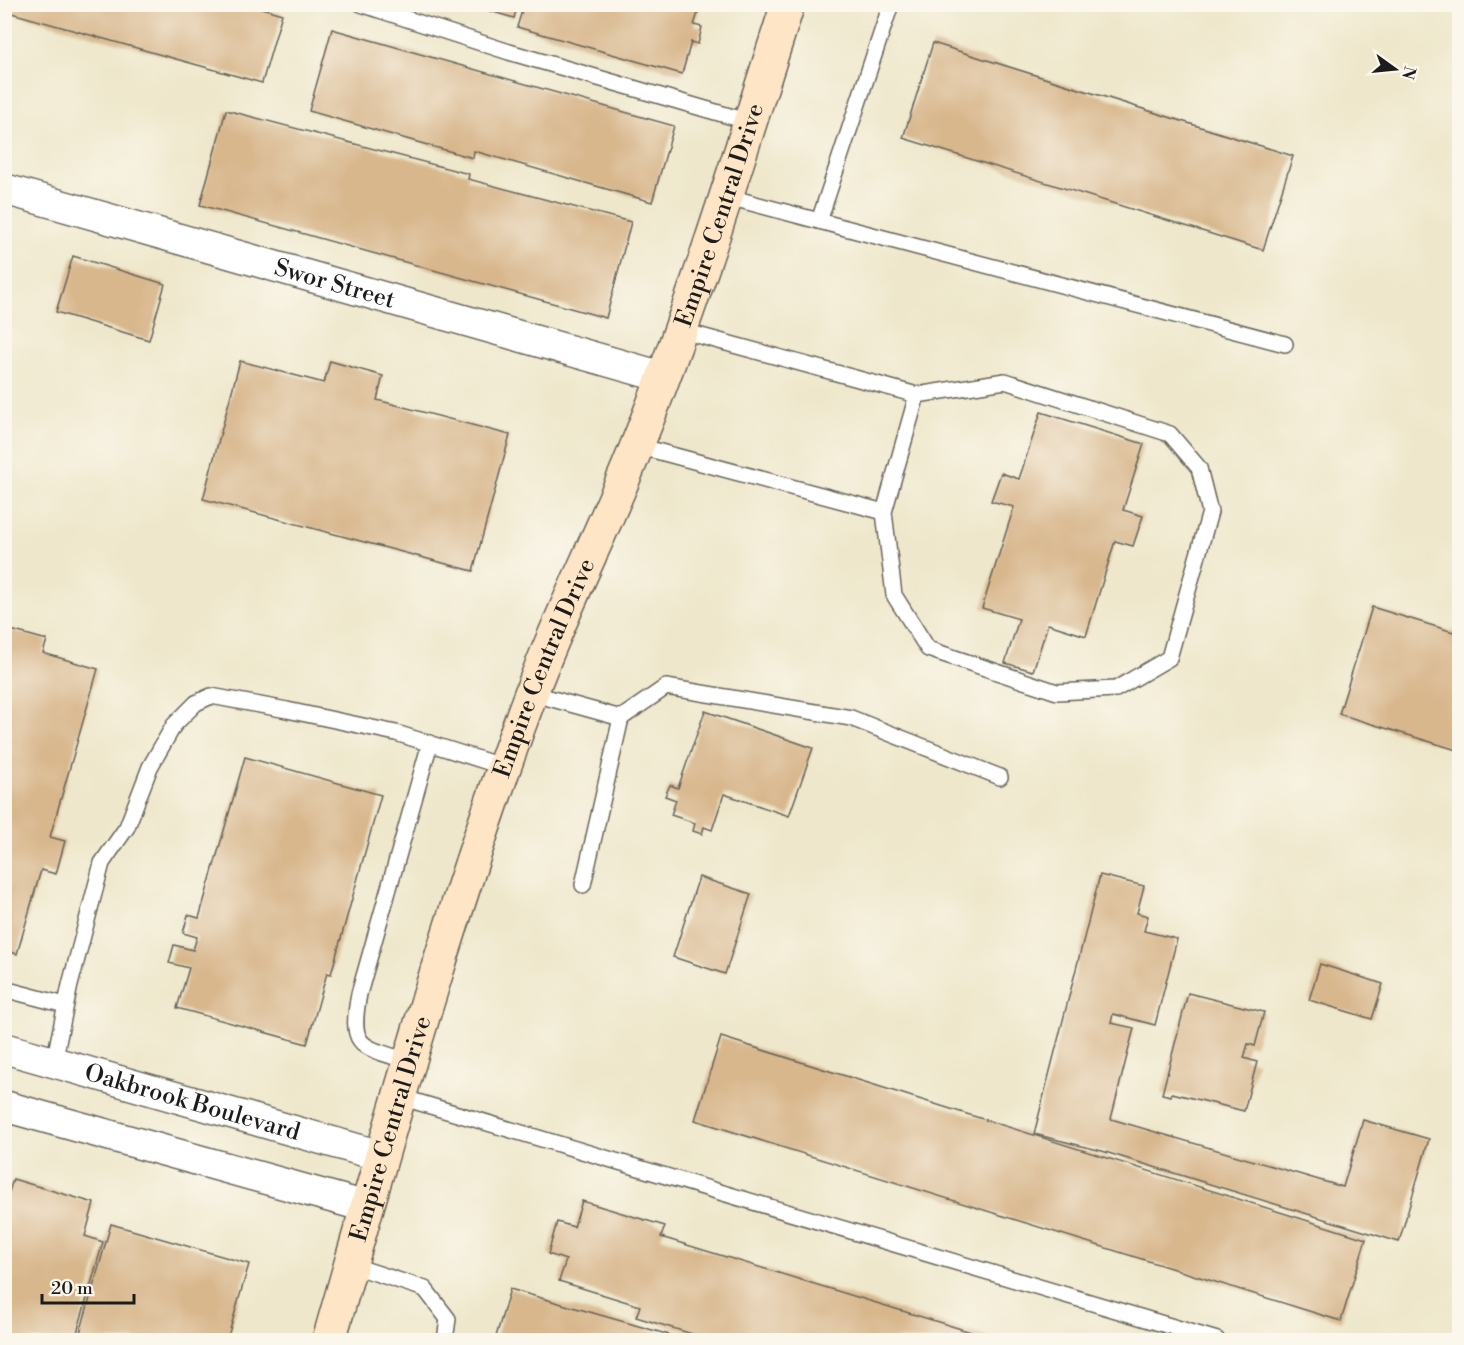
<svg xmlns="http://www.w3.org/2000/svg" width="1464" height="1345" font-family="'Libre Bodoni',serif">
	<rect width="100%" height="100%" fill="#fbf7ec"/>
	<filter id="ink" filterUnits="userSpaceOnUse"><feTurbulence type="fractalNoise" baseFrequency=".0167" numOctaves="2"/><feDisplacementMap in="SourceGraphic" scale="12" xChannelSelector="R" yChannelSelector="G"/><feConvolveMatrix kernelMatrix="1 2 1 2 8 2 1 2 1" color-interpolation-filters="sRGB"/></filter>
	<filter id="wash" filterUnits="userSpaceOnUse"><feTurbulence type="fractalNoise" baseFrequency=".008" numOctaves="4" result="noise"/><feDisplacementMap in="SourceGraphic" scale="24" xChannelSelector="R" yChannelSelector="G"/><feGaussianBlur stdDeviation="1.35" result="paint"/><feColorMatrix in="noise" values="0 0 0 0 0 0 0 0 0 0 0 0 0 0 0 0 0 1.4 0 .05"/><feComposite in="paint" operator="in"/></filter>
	<g filter="url(#wash)">
		<rect width="100%" height="100%" fill="#eee7cb"/>
		<g id="blocks">
			<!-- building -->
			<g fill="#d8b78d">
				<path d="M 4,4 L 248,4 L 282,14 L 262,83 L 4,11 Z"/>
				<path d="M 487,4 L 518,4 L 514,18 L 486,10 Z"/>
				<path d="M 524,4 L 701,4 L 694,25 L 702,27 L 698,44 L 691,42 L 682,74 L 517,27 Z"/>
				<path d="M 332,29 L 674,126 L 652,202 L 474,151 L 473,158 L 309,111 Z"/>
				<path d="M 933,43 L 1293,156 L 1263,250 L 903,138 Z"/>
				<path d="M 226,110 L 469,174 L 468,179 L 631,222 L 606,318 L 200,205 Z"/>
				<path d="M 73,256 L 165,284 L 149,340 L 56,312 Z"/>
				<path d="M 240,361 L 324,383 L 330,361 L 383,376 L 377,400 L 510,435 L 473,571 L 203,499 Z"/>
				<path d="M 1041,412 L 1144,444 L 1123,510 L 1143,516 L 1133,546 L 1115,541 L 1086,636 L 1048,624 L 1033,671 L 1005,663 L 1019,619 L 982,608 L 1014,507 L 991,501 L 1001,473 L 1019,479 Z"/>
				<path d="M 1372,607 L 1460,634 L 1460,751 L 1339,714 Z"/>
				<path d="M 4,628 L 47,640 L 43,653 L 98,669 L 50,837 L 65,841 L 56,874 L 41,870 L 17,954 L 4,950 Z"/>
				<path d="M 705,711 L 813,748 L 789,816 L 724,794 L 712,830 L 704,827 L 702,834 L 693,831 L 695,823 L 671,815 L 676,800 L 665,796 L 670,785 L 678,788 Z"/>
				<path d="M 245,757 L 381,795 L 331,974 L 327,973 L 307,1044 L 177,1008 L 189,968 L 169,963 L 174,945 L 193,950 L 197,937 L 183,933 L 188,915 L 199,918 Z"/>
				<path d="M 1100,875 L 1144,886 L 1137,913 L 1148,916 L 1144,931 L 1177,939 L 1155,1025 L 1113,1014 L 1111,1023 L 1134,1028 L 1111,1119 L 1343,1187 L 1363,1120 L 1429,1139 L 1399,1242 L 1102,1151 L 1034,1134 Z"/>
				<path d="M 699,877 L 751,894 L 725,974 L 673,957 Z"/>
				<path d="M 1320,964 L 1383,984 L 1372,1019 L 1309,1000 Z"/>
				<path d="M 1188,993 L 1264,1012 L 1255,1046 L 1248,1044 L 1244,1058 L 1257,1062 L 1244,1111 L 1172,1093 L 1171,1096 L 1162,1094 Z"/>
				<path d="M 721,1037 L 1366,1239 L 1341,1321 L 695,1120 Z"/>
				<path d="M 13,1179 L 94,1203 L 85,1236 L 103,1242 L 75,1340 L 4,1340 L 4,1208 Z"/>
				<path d="M 582,1201 L 665,1226 L 661,1237 L 997,1340 L 712,1340 L 636,1317 L 640,1306 L 559,1281 L 566,1260 L 548,1254 L 557,1222 L 574,1227 Z"/>
				<path d="M 111,1224 L 249,1264 L 227,1340 L 78,1340 Z"/>
				<path d="M 510,1289 L 687,1340 L 495,1340 Z"/>
			</g>
		</g>
	</g>
	<g filter="url(#ink)">
		<use href="#blocks" fill-opacity="0" stroke="#666359" stroke-width="1.5"/>
		<g fill="none" stroke-linecap="round" stroke-linejoin="round">
			<defs>
				<g id="lane">
					<path d="M 361,4 L 509,52 L 750,122"/>
					<path d="M 725,196 L 819,221 L 891,4"/>
					<path d="M 819,221 L 1285,344"/>
					<path d="M 679,330 L 917,395"/>
					<path d="M 638,446 L 884,512 L 894,595 L 928,649 L 1057,692 L 1116,689 L 1169,658 L 1210,512 L 1199,468 L 1170,434 L 1005,381 L 917,395 L 884,512"/>
					<path d="M 531,693 L 621,718 L 666,687 L 851,718 L 1000,777"/>
					<path d="M 583,885 L 621,718"/>
					<path d="M 4,989 L 65,1005"/>
					<path d="M 408,1061 C 360,1046 349,1048 359,994 L 430,743"/>
					<path d="M 54,1062 L 70,985 L 102,863 L 127,827 L 150,767 L 174,725 L 196,703 L 211,696 L 287,710 L 396,733 L 504,767"/>
					<path d="M 397,1096 L 1217,1340"/>
					<path d="M 351,1265 L 425,1289 L 448,1319 L 445,1340"/>
				</g>
				<g id="street">
					<path id="s1" d="M 4,189 L 663,377"/>
					<path id="s2" d="M 4,1048 L 381,1156"/>
					<path d="M 4,1106 L 367,1207"/>
				</g>
				<g id="secondary">
					<path id="s3" d="M 329,1340 C 391,1124 451,907 530,696 C 561,612 603,532 636,448 C 694,304 740,153 788,4"/>
				</g>
			</defs>
			<!-- lane casing -->
			<use href="#lane" stroke="#666359" stroke-width="18"/>
			<!-- street casing -->
			<use href="#street" stroke="#666359" stroke-width="33"/>
			<!-- secondary casing -->
			<use href="#secondary" stroke="#666359" stroke-width="36"/>
			<!-- lane -->
			<use href="#lane" stroke="#fff" stroke-width="15"/>
			<!-- street -->
			<use href="#street" stroke="#fff" stroke-width="30"/>
			<!-- secondary -->
			<use href="#secondary" stroke="#fde5c5" stroke-width="33"/>
		</g>
	</g>
	<g text-anchor="middle" stroke-width="6" stroke-linejoin="round" paint-order="stroke">
		<!-- street labels -->
		<g font-size="24" fill="#1c1c1c" stroke="#fbf7ec">
			<text dy="8" stroke="none"><textPath href="#s3" startOffset="1192">Empire Central Drive</textPath></text>
			<text dy="8" stroke="none"><textPath href="#s1" startOffset="344">Swor Street</textPath></text>
			<text dy="8" stroke="none"><textPath href="#s3" startOffset="706">Empire Central Drive</textPath></text>
			<text dy="8" stroke="none"><textPath href="#s2" startOffset="196">Oakbrook Boulevard</textPath></text>
			<text dy="8" stroke="none"><textPath href="#s3" startOffset="220">Empire Central Drive</textPath></text>
		</g>
	</g>
	<!-- margin -->
	<rect width="1464" height="1345" fill="none" stroke="#fbf7ec" stroke-width="24"/>
	<!-- north arrow -->
	<g transform="translate(1395 69) rotate(105)" stroke="#fbf7ec" stroke-width="4.5" paint-order="stroke">
	<path d="M0-4.5L10 22L0 15L-10 22Z" fill="#1c1c1c"/>
	<text y="-9" font-size="16" font-weight="bold" text-anchor="middle" fill="#1c1c1c">N</text>
	</g>
	<!-- scale -->
	<path d="M42 1294v9h92v-9" fill="none" stroke="#1c1c1c" stroke-width="3"/>
	<text x="51" y="1294" font-size="18" fill="#1c1c1c" stroke="#fbf7ec" stroke-width="4.5" paint-order="stroke">20 m</text>
</svg>
